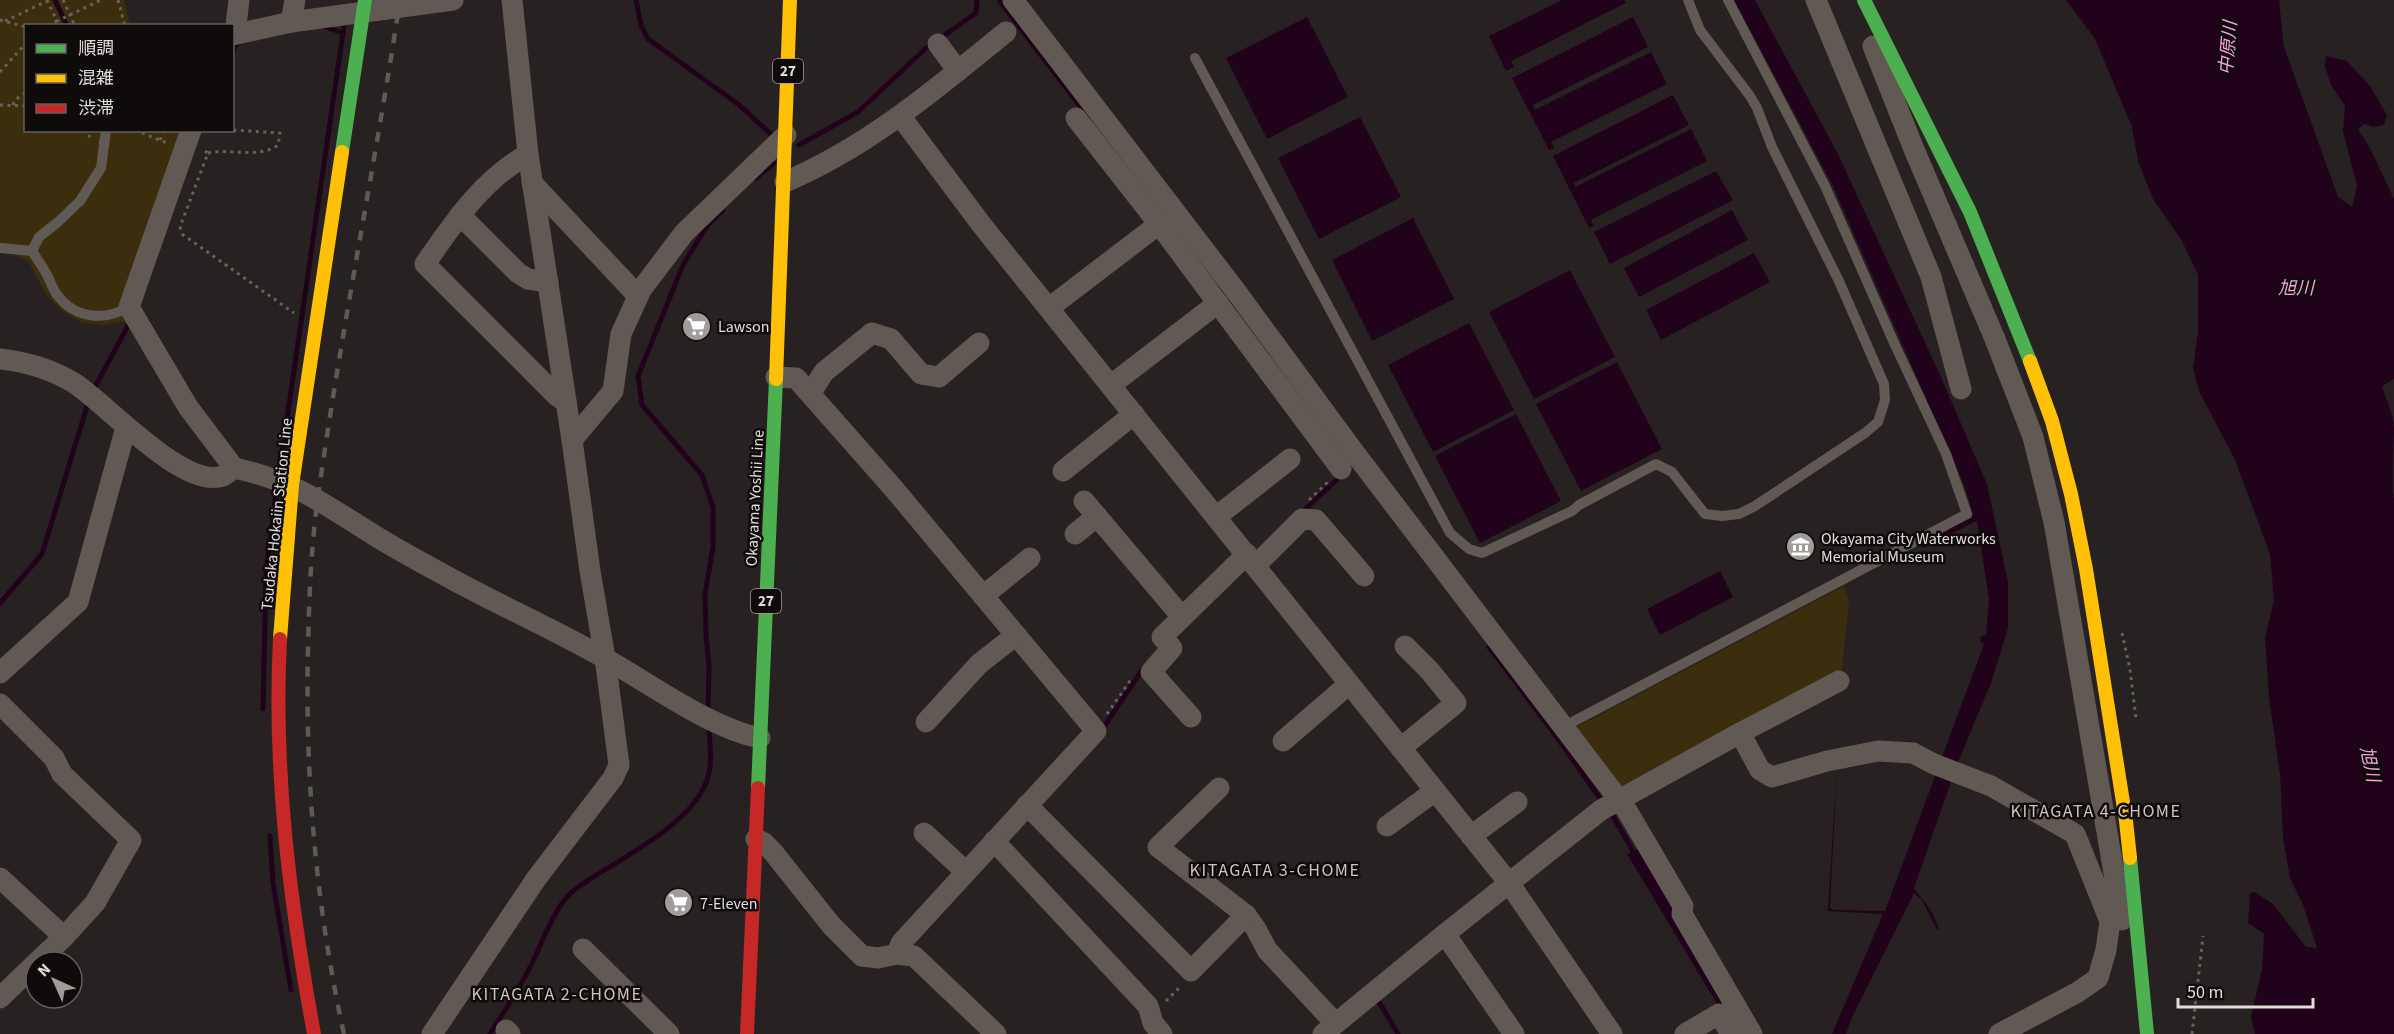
<svg xmlns="http://www.w3.org/2000/svg" width="2394" height="1034" font-family="'Source Sans 3','Noto Sans JP',sans-serif">
	<rect width="100%" height="100%" fill="#272221"/>
	<!-- green -->
	<g fill="#3c2e0c">
		<path d="M 0,0 L 124,0 L 130,25 L 26,26 L 26,130 L 188,131 L 126,321 L 103,325 L 81,322 L 63,311 L 47,296 L 29,262 L 11,253 L 0,253 Z"/>
		<path d="M 1844,586 L 1849,602 L 1841,676 L 1621,789 L 1575,728 Z"/>
	</g>
	<!-- water -->
	<g fill="#20031a">
		<path d="M 1562,0 L 1624,0 L 1626,3 L 1511,61 L 1514,67 L 1506,71 L 1489,36 Z"/>
		<path d="M 1734,0 L 1755,0 L 1838,154 L 1940,375 L 1987,484 L 2008,582 L 2008,628 L 1991,683 L 1958,762 L 1914,888 L 1932,912 L 1939,929 L 1937,930 L 1922,900 L 1914,893 L 1853,1015 L 1846,1034 L 1832,1034 L 1883,914 L 1828,911 L 1837,764 L 1830,907 L 1832,910 L 1885,911 L 1984,644 L 1980,641 L 1981,636 L 1986,635 L 1989,599 L 1977,521 L 1922,548 L 1920,544 L 1973,515 L 1965,487 L 1832,184 Z"/>
		<path d="M 2066,0 L 2279,0 L 2284,47 L 2338,197 L 2352,207 L 2357,186 L 2343,131 L 2345,106 L 2331,85 L 2325,67 L 2326,56 L 2347,61 L 2370,86 L 2387,115 L 2384,125 L 2373,127 L 2364,124 L 2358,129 L 2371,150 L 2394,199 L 2394,379 L 2382,386 C 2386,399 2393,413 2394,427 C 2394,440 2391,491 2394,498 L 2394,1034 L 2255,1034 L 2251,1017 L 2262,969 L 2264,934 L 2248,923 L 2250,893 L 2255,892 L 2273,904 L 2306,947 L 2317,948 L 2303,905 L 2290,878 L 2283,837 L 2280,775 L 2269,697 L 2265,638 L 2274,600 L 2270,554 L 2235,460 L 2199,391 L 2193,368 L 2198,332 L 2198,275 L 2182,241 L 2153,199 L 2138,161 L 2132,127 L 2095,39 Z"/>
		<path d="M 1307,17 L 1348,97 L 1267,139 L 1226,58 Z"/>
		<path d="M 1633,17 L 1648,47 L 1533,105 L 1535,110 L 1651,52 L 1667,84 L 1551,142 L 1554,148 L 1549,150 L 1512,78 Z"/>
		<path d="M 1673,95 L 1689,125 L 1574,183 L 1575,187 L 1691,129 L 1707,161 L 1591,220 L 1594,226 L 1589,228 L 1553,156 Z"/>
		<path d="M 1360,117 L 1401,197 L 1319,239 L 1278,158 Z"/>
		<path d="M 1716,171 L 1733,200 L 1610,264 L 1594,232 Z"/>
		<path d="M 1732,210 L 1748,240 L 1639,297 L 1624,268 Z"/>
		<path d="M 1413,218 L 1454,299 L 1372,341 L 1332,260 Z"/>
		<path d="M 1754,253 L 1770,282 L 1661,340 L 1646,310 Z"/>
		<path d="M 1570,270 L 1615,357 L 1534,399 L 1489,312 Z"/>
		<path d="M 1469,323 L 1514,410 L 1433,452 L 1388,365 Z"/>
		<path d="M 1617,362 L 1662,449 L 1581,491 L 1536,404 Z"/>
		<path d="M 1516,414 L 1561,501 L 1480,543 L 1435,456 Z"/>
		<path d="M 1720,571 L 1733,597 L 1660,635 L 1647,609 Z"/>
		<path d="M 1639,848 L 1747,1034 L 1735,1034 L 1627,854 Z"/>
	</g>
	<g fill="none" stroke-linecap="round" stroke-linejoin="round">
		<!-- stream -->
		<g stroke="#20031a" stroke-width="5">
			<path d="M 55,0 L 67,26"/>
			<path d="M 636,0 L 641,25 L 648,39 L 738,104 L 773,136"/>
			<path d="M 999,0 L 1089,118"/>
			<path d="M 322,26 L 343,33"/>
			<path d="M 232,53 L 236,45"/>
			<path d="M 799,145 L 858,112 L 925,49 L 976,13 L 977,0"/>
			<path d="M 756,178 L 774,163"/>
			<path d="M 1219,287 L 1287,378"/>
			<path d="M 93,391 L 131,320"/>
			<path d="M 282,453 L 345,19"/>
			<path d="M 1301,513 L 1342,475"/>
			<path d="M 0,603 L 42,554 L 89,400"/>
			<path d="M 1489,647 L 1556,736 L 1604,804"/>
			<path d="M 263,709 L 266,572 L 277,485"/>
			<path d="M 708,713 L 709,666 L 706,635 L 705,594 L 713,547 L 713,507 L 702,475 L 642,405 L 638,376 L 683,265 L 707,226 L 723,210"/>
			<path d="M 1101,731 L 1144,667"/>
			<path d="M 1610,811 L 1637,858"/>
			<path d="M 270,836 L 273,883 L 291,990"/>
			<path d="M 1376,997 L 1398,1034"/>
			<path d="M 490,1034 C 506,1009 522,985 534,959 C 543,940 550,920 563,902 C 574,887 591,879 606,869 C 642,847 705,813 710,767 C 712,754 709,739 709,726"/>
		</g>
		<!-- path -->
		<g stroke="#67615d" stroke-width="3" stroke-dasharray="3 4.5" stroke-linecap="butt">
			<path d="M 47,0 L 57,21 L 101,0"/>
			<path d="M 63,0 L 75,26"/>
			<path d="M 118,0 L 125,26"/>
			<path d="M 0,20 L 26,27"/>
			<path d="M 5,21 L 47,1"/>
			<path d="M 48,26 L 57,21 L 59,26"/>
			<path d="M 0,72 L 26,43"/>
			<path d="M 0,105 L 26,106"/>
			<path d="M 13,105 L 15,100 L 26,92"/>
			<path d="M 83,130 L 90,137"/>
			<path d="M 135,130 L 167,143"/>
			<path d="M 160,140 L 164,130"/>
			<path d="M 205,151 L 208,153 L 180,227 L 182,234 L 294,313"/>
			<path d="M 208,153 C 229,148 260,159 278,145 L 280,133 L 232,130"/>
			<path d="M 1309,500 L 1328,482"/>
			<path d="M 2122,633 L 2130,669 L 2136,719"/>
			<path d="M 1107,714 L 1132,678"/>
			<path d="M 1166,1001 L 1180,987"/>
			<path d="M 2192,1034 L 2203,936"/>
		</g>
		<!-- lane -->
		<g stroke="#615954" stroke-width="10">
			<path d="M 1195,58 L 1450,533 L 1469,549 L 1482,553 L 1572,511 L 1579,505 L 1656,464 L 1672,472 L 1705,514 L 1722,516 L 1739,514 L 1755,506 L 1865,433 L 1878,422 L 1885,400 L 1884,384 L 1838,279 L 1772,147 L 1757,108 L 1750,96 L 1700,30 L 1688,0"/>
			<path d="M 0,248 L 32,251 L 39,237 L 58,222 L 80,201 L 101,168 L 106,130"/>
			<path d="M 32,251 C 37,259 43,267 47,275 C 51,282 53,290 58,296 C 76,319 105,321 129,307"/>
			<path d="M 1563,727 L 1967,514 L 1946,454 L 1895,345 L 1825,186 L 1728,0"/>
		</g>
		<!-- street -->
		<g stroke="#615954" stroke-width="21">
			<path d="M 1013,0 L 1235,290 L 1354,452 L 1626,809 L 1683,906 L 1682,914 L 1752,1034"/>
			<path d="M 1816,0 L 1931,277 L 1961,389"/>
			<path d="M 291,22 L 295,0"/>
			<path d="M 235,34 L 239,0"/>
			<path d="M 232,35 L 291,22 L 453,0"/>
			<path d="M 938,44 L 958,71"/>
			<path d="M 1873,46 L 1913,147 L 1995,339 L 2033,437 L 2054,522 L 2122,920"/>
			<path d="M 901,117 L 981,224 L 1509,883 L 1612,1034"/>
			<path d="M 1076,118 L 1159,224 L 1341,469"/>
			<path d="M 191,130 L 129,307 L 188,407 L 234,468 C 296,481 325,505 377,537 C 400,551 424,564 448,577 C 504,608 563,633 618,666 C 659,690 714,729 760,738"/>
			<path d="M 528,154 C 482,180 454,222 425,264 L 557,396 L 566,402"/>
			<path d="M 785,182 C 868,147 937,88 1006,32"/>
			<path d="M 532,183 L 638,296"/>
			<path d="M 460,215 L 518,273 L 528,279 L 548,282"/>
			<path d="M 1049,308 L 1159,224"/>
			<path d="M 0,359 C 27,362 51,369 74,383 C 106,403 183,490 223,476 C 227,474 231,470 234,468"/>
			<path d="M 776,377 L 796,378 L 894,489 L 1096,731 L 901,943 L 897,954"/>
			<path d="M 1111,385 L 1218,303"/>
			<path d="M 810,394 L 824,372 L 872,333 L 891,339 L 921,374 L 939,377 L 979,343"/>
			<path d="M 572,440 L 613,391 L 621,334 L 641,290 L 684,233 L 786,135"/>
			<path d="M 1063,471 L 1134,414"/>
			<path d="M 1084,501 L 1182,617"/>
			<path d="M 1216,517 L 1290,459"/>
			<path d="M 1075,534 L 1097,516"/>
			<path d="M 1256,565 L 1302,519 L 1316,520 L 1364,576"/>
			<path d="M 983,596 L 1030,558"/>
			<path d="M 0,673 L 78,602 L 126,427"/>
			<path d="M 0,704 L 54,758 L 62,774 L 131,840 L 95,903 L 64,937 L 37,962"/>
			<path d="M 1191,717 L 1151,672 L 1172,648 L 1162,637 L 1247,554"/>
			<path d="M 926,722 L 979,664 L 1016,635"/>
			<path d="M 1740,733 L 1760,770 L 1772,777 L 1827,761 L 1878,751 L 1913,753 L 1934,764 L 1991,786 L 2075,834 L 2110,921 L 2106,950 L 2098,978 L 2078,992 L 1999,1034"/>
			<path d="M 1283,741 L 1349,684"/>
			<path d="M 1401,748 L 1456,703 L 1429,670 L 1405,646"/>
			<path d="M 1219,788 L 1158,847 L 1246,915 L 1256,929 L 1267,950 L 1335,1023"/>
			<path d="M 1027,805 L 1191,971 L 1246,915"/>
			<path d="M 1387,826 L 1435,791"/>
			<path d="M 924,833 L 966,872"/>
			<path d="M 1471,836 L 1517,802"/>
			<path d="M 756,839 L 764,843 L 773,852 L 831,925 L 862,956 L 878,958 L 897,954 L 914,956 L 996,1034"/>
			<path d="M 994,841 L 1148,1006 L 1153,1023 L 1162,1034"/>
			<path d="M 0,878 L 64,937"/>
			<path d="M 1445,934 L 1514,1034"/>
			<path d="M 583,949 L 669,1034"/>
			<path d="M 0,998 L 36,963"/>
			<path d="M 506,1030 L 510,1034"/>
			<path d="M 432,1034 L 536,879 L 613,778 L 619,765 L 605,658 L 590,571 L 572,440 L 528,154 L 512,0"/>
			<path d="M 1323,1034 L 1445,934 L 1601,810 L 1740,733 L 1839,681"/>
			<path d="M 1685,1034 L 1719,1014 L 1731,1034"/>
		</g>
		<!-- fast -->
		<g stroke="#4caf50" stroke-width="14">
			<path d="M 1864,0 L 1970,212 L 2030,361"/>
			<path d="M 342,152 L 365,0"/>
			<path d="M 758,788 L 776,379"/>
			<path d="M 2130,858 L 2147,1034"/>
		</g>
		<!-- slow -->
		<g stroke="#ffc107" stroke-width="14">
			<path d="M 2030,361 L 2052,421 L 2071,494 L 2086,569 L 2126,821 L 2130,858"/>
			<path d="M 776,379 L 790,0"/>
			<path d="M 280,639 L 292,485 L 342,152"/>
		</g>
		<!-- jam -->
		<g stroke="#c62828" stroke-width="14">
			<path d="M 280,639 C 273,772 290,903 314,1034"/>
			<path d="M 747,1034 L 758,788"/>
		</g>
		<!-- rail -->
		<path stroke="#605957" stroke-width="4.5" stroke-dasharray="10 10" stroke-linecap="butt" d="M 344,1034 C 316,907 305,779 308,649 C 309,598 311,547 318,497 C 341,331 375,166 400,0"/>
		<!-- path-bridge -->
		<path stroke="#67615d" stroke-width="3" stroke-dasharray="3 4.5" stroke-linecap="butt" d="M 99,142 L 109,145"/>
	</g>
	<!-- icons -->
	<defs>
		<symbol id="supermarket-disc" viewBox="-11 -11 22 22"><circle r="9.5" fill="#a19b9a" stroke="#0f0b0b"/><path d="M-6-5.5h2.5l.6 2H6L4.5 2H-2.5L-4.4-4H-6ZM-1.5 3.2a1.3 1.3 0 1 0 .1 0ZM3 3.2a1.3 1.3 0 1 0 .1 0Z" fill="#fff"/></symbol>
		<symbol id="museum-disc" viewBox="-11 -11 22 22"><circle r="9.5" fill="#a19b9a" stroke="#0f0b0b"/><path d="M0-6L6-3V-2H-6V-3ZM-5-1h2V3h-2ZM-1-1h2V3h-2ZM3-1h2V3H3ZM-6 4H6V6H-6Z" fill="#fff"/></symbol>
	</defs>
	<g fill-rule="evenodd">
		<use href="#supermarket-disc" x="680" y="310" width="33" height="33"/>
		<use href="#museum-disc" x="1784" y="530" width="33" height="33"/>
		<use href="#supermarket-disc" x="662" y="886" width="33" height="33"/>
	</g>
	<g text-anchor="middle" stroke-width="5" stroke-linejoin="round" paint-order="stroke">
		<!-- shield labels -->
		<g fill="#0f0b0b" stroke="#a39d9d" stroke-width="1.5">
			<rect x="773" y="59" width="30" height="24" rx="4.5"/>
			<rect x="751" y="589" width="30" height="24" rx="4.5"/>
		</g>
		<g font-size="15" font-weight="bold" fill="#e2dcdb">
			<text x="788" y="76">27</text>
			<text x="766" y="606">27</text>
		</g>
		<!-- poi labels -->
		<g font-size="16" fill="#e2dcdb" stroke="#0f0b0b" text-anchor="start">
			<text x="718" y="332">Lawson</text>
			<text x="1821" y="544">Okayama City Waterworks<tspan x="1821" dy="18">Memorial Museum</tspan></text>
			<text x="700" y="909">7-Eleven</text>
		</g>
		<!-- street labels -->
		<g font-size="16" fill="#e2dcdb" stroke="#0f0b0b">
			<text transform="translate(754 498) rotate(-87)" y="6">Okayama Yoshii Line</text>
			<text transform="translate(276 514) rotate(-84)" y="6">Tsudaka Hokaiin Station Line</text>
		</g>
		<!-- water labels -->
		<g font-size="18" font-style="italic" fill="#f4a2dd" stroke="#0f0b0b">
			<text transform="translate(2228 48) rotate(-85)" y="6">中原川</text>
			<text x="2296" y="294">旭川</text>
			<text transform="translate(2370 764) rotate(78)" y="6">旭川</text>
		</g>
		<!-- neighbourhood labels -->
		<g font-size="18" letter-spacing="1.5" fill="#cfc3c0" stroke="#0f0b0b">
			<text x="2096" y="817">KITAGATA 4-CHOME</text>
			<text x="1275" y="876">KITAGATA 3-CHOME</text>
			<text x="557" y="1000">KITAGATA 2-CHOME</text>
		</g>
	</g>
	<!-- legend -->
	<rect x="24" y="24" width="210" height="108" fill="#0f0b0b" stroke="#635f5e" stroke-width="1.5"/>
	<rect x="36" y="44" width="30" height="9" fill="#4caf50" stroke="#635f5e" stroke-width="1.5"/>
	<text x="78" y="54" font-size="18" fill="#e2dcdb">順調</text>
	<rect x="36" y="74" width="30" height="9" fill="#ffc107" stroke="#635f5e" stroke-width="1.5"/>
	<text x="78" y="84" font-size="18" fill="#e2dcdb">混雑</text>
	<rect x="36" y="104" width="30" height="9" fill="#c62828" stroke="#635f5e" stroke-width="1.5"/>
	<text x="78" y="114" font-size="18" fill="#e2dcdb">渋滞</text>
	<!-- north arrow -->
	<g transform="translate(54 980) rotate(315)"><circle r="28" fill="#0f0b0b" stroke="#635f5e" stroke-width="1.5"/>
	<path d="M0-4.5L10 22L0 15L-10 22Z" fill="#a19b9a"/>
	<text y="-9" font-size="16" font-weight="bold" text-anchor="middle" fill="#e2dcdb">N</text>
	</g>
	<!-- scale -->
	<path d="M2178 998v9h135v-9" fill="none" stroke="#e2dcdb" stroke-width="3"/>
	<text x="2187" y="998" font-size="18" fill="#e2dcdb" stroke="#0f0b0b" stroke-width="4.5" paint-order="stroke">50 m</text>
</svg>
